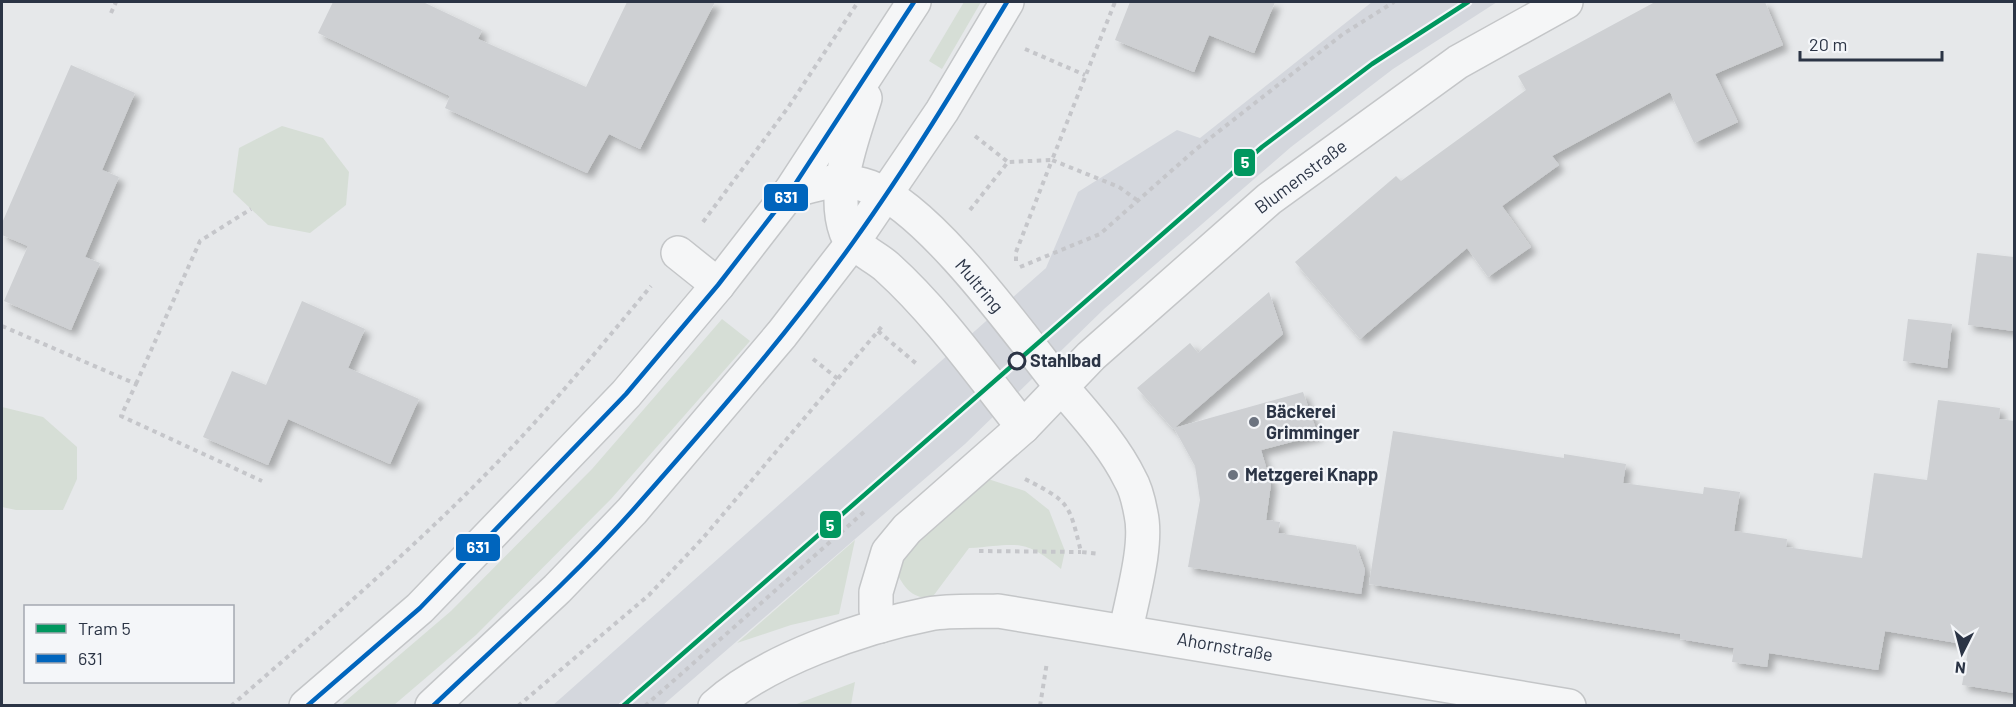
<svg xmlns="http://www.w3.org/2000/svg" width="2016" height="707" font-family="Barlow,sans-serif">
	<defs>
		<filter id="shadow"><feDropShadow dx="5.5" dy="5.5" stdDeviation="3" flood-color="#0004"/></filter>
	</defs>
	<rect width="100%" height="100%" fill="#e6e8ea"/>
	<!-- built -->
	<path fill="#d4d7dd" d="M 1372,2 L 1497,2 L 1393,69 L 1291,147 L 1104,309 L 965,444 L 663,705 L 552,706 L 1046,268 L 1078,192 L 1177,130 L 1200,138 Z"/>
	<!-- green -->
	<g fill="#d6ded6">
		<path d="M 964,2 L 981,2 L 942,69 L 929,61 Z"/>
		<path d="M 282,126 L 323,138 L 349,172 L 346,205 L 310,233 L 268,225 L 233,192 L 239,148 Z"/>
		<path d="M 722,319 L 750,341 L 611,499 L 476,635 L 394,705 L 341,705 L 451,611 L 592,469 Z"/>
		<path d="M 2,407 L 43,417 L 77,447 L 77,479 L 63,510 L 16,510 L 2,507 Z"/>
		<path d="M 988,479 L 1025,491 L 1049,510 L 1065,551 L 1061,569 C 1023,537 1016,545 969,548 L 931,599 C 912,597 906,590 897,574 L 903,552 Z"/>
		<path d="M 855,540 L 839,614 L 791,625 L 737,643 Z"/>
		<path d="M 855,682 L 851,705 L 794,705 Z"/>
	</g>
	<!-- building -->
	<g fill="#ced0d3" filter="url(#shadow)">
		<path d="M 333,2 L 423,2 L 482,30 L 478,39 L 586,87 L 627,2 L 715,2 L 640,149 L 609,134 L 587,173 L 445,108 L 450,96 L 318,33 Z"/>
		<path d="M 1130,2 L 1275,2 L 1254,53 L 1209,35 L 1194,72 L 1115,40 Z"/>
		<path d="M 1655,2 L 1765,2 L 1783,45 L 1715,74 L 1738,122 L 1694,143 L 1670,92 L 1552,156 L 1559,165 L 1502,206 L 1531,247 L 1488,277 L 1467,248 L 1360,339 L 1295,262 L 1396,176 L 1401,181 L 1526,90 L 1518,76 Z"/>
		<path d="M 71,65 L 135,93 L 102,170 L 119,177 L 85,257 L 100,263 L 71,330 L 4,301 L 28,246 L 2,235 L 2,223 Z"/>
		<path d="M 1977,253 L 2014,257 L 2014,331 L 1968,325 Z"/>
		<path d="M 1269,292 L 1283,334 L 1173,429 L 1137,388 L 1190,343 L 1198,353 Z"/>
		<path d="M 302,301 L 365,329 L 348,368 L 419,399 L 390,464 L 288,419 L 268,465 L 203,437 L 232,371 L 266,385 Z"/>
		<path d="M 1908,319 L 1952,324 L 1947,368 L 1903,361 Z"/>
		<path d="M 1303,392 L 1318,435 L 1261,450 L 1271,484 L 1266,520 L 1280,522 L 1278,533 L 1356,545 L 1365,570 L 1361,594 L 1188,567 L 1200,500 L 1195,466 L 1174,428 Z"/>
		<path d="M 1938,400 L 2000,408 L 1999,419 L 2014,421 L 2014,693 L 1962,685 L 1969,645 L 1885,631 L 1878,670 L 1769,653 L 1767,667 L 1732,662 L 1734,648 L 1680,639 L 1680,634 L 1369,584 L 1393,431 L 1564,458 L 1564,454 L 1626,464 L 1623,483 L 1703,494 L 1704,487 L 1740,492 L 1734,531 L 1787,539 L 1786,547 L 1862,558 L 1874,473 L 1927,480 Z"/>
	</g>
	<g fill="none" stroke-linecap="round" stroke-linejoin="round">
		<defs>
			<g id="minor">
				<path d="M 865,98 C 853,137 831,190 846,232 C 852,247 875,256 887,267 C 938,313 980,373 1023,427"/>
				<path d="M 790,192 C 817,183 842,177 870,187 C 930,209 1018,332 1060,385 C 1085,415 1113,444 1130,479 C 1136,489 1139,503 1141,514 C 1148,545 1132,598 1126,630"/>
				<path d="M 678,253 L 718,285"/>
				<path d="M 880,626 L 876,610 L 876,592 L 888,552 L 907,529 L 1023,427 L 1091,356 L 1269,199 L 1458,62 L 1566,2"/>
				<path d="M 306,706 L 420,608 L 626,394 L 718,285 L 790,192 L 914,2"/>
				<path d="M 432,706 L 557,589 L 632,511 L 782,334 L 853,242 L 942,111 L 1007,2"/>
				<path d="M 715,706 C 766,660 863,627 929,614 C 951,610 976,612 998,611 L 1569,706"/>
			</g>
		</defs>
		<!-- minor casing -->
		<use href="#minor" stroke="#c4c6c8" stroke-width="36"/>
		<!-- path -->
		<g stroke="#c5c6ca" stroke-width="4" stroke-dasharray="4.5 4.5" stroke-linecap="butt">
			<path d="M 111,13 L 116,2"/>
			<path d="M 1025,49 L 1085,75"/>
			<path d="M 975,136 L 1008,162"/>
			<path d="M 970,210 L 1008,162 L 1052,160 L 1115,2"/>
			<path d="M 703,222 L 787,109 L 858,2"/>
			<path d="M 1016,261 L 1016,252 L 1052,160 L 1119,187 L 1137,200"/>
			<path d="M 1020,267 L 1100,234 L 1195,150 L 1343,34 L 1394,2"/>
			<path d="M 2,326 L 136,384 L 121,416 L 262,481"/>
			<path d="M 878,331 L 919,366"/>
			<path d="M 813,359 L 838,379"/>
			<path d="M 136,384 L 200,241 L 251,209"/>
			<path d="M 1025,479 C 1070,502 1069,503 1081,552 L 1100,554"/>
			<path d="M 979,551 L 1081,552"/>
			<path d="M 231,706 C 333,617 436,530 527,431 C 570,384 611,334 651,286"/>
			<path d="M 518,706 L 649,595 L 703,538 L 884,324"/>
			<path d="M 645,706 L 865,511"/>
			<path d="M 1040,706 L 1047,662"/>
		</g>
		<!-- minor -->
		<use href="#minor" stroke="#f5f6f7" stroke-width="33"/>
		<defs>
			<g id="bus-1">
				<path d="M 307,706 L 420,608 L 626,394 L 718,285 L 790,192 L 914,2"/>
				<path d="M 433,706 C 500,642 571,580 633,510 C 709,424 787,335 854,241 C 909,164 958,83 1007,2"/>
			</g>
		</defs>
		<!-- bus-1 casing -->
		<use href="#bus-1" stroke="#f4f6f9" stroke-width="9"/>
		<!-- bus-1 -->
		<use href="#bus-1" stroke="#0065bd" stroke-width="4.5"/>
		<defs>
			<path id="tram-1" d="M 623,706 L 1262,147 L 1372,64 L 1468,2"/>
		</defs>
		<!-- tram-1 casing -->
		<use href="#tram-1" stroke="#f4f6f9" stroke-width="9"/>
		<!-- tram-1 -->
		<use href="#tram-1" stroke="#00975f" stroke-width="4.5"/>
	</g>
	<!-- markers -->
	<circle fill="#f4f6f9" stroke="#2b3445" stroke-width="3" cx="1017" cy="361" r="8"/>
	<g fill="#6c737f" stroke="#f4f6f9" stroke-width="2">
		<circle cx="1254" cy="422" r="6"/>
		<circle cx="1233" cy="475" r="6"/>
	</g>
	<g text-anchor="middle" stroke-width="4.5" stroke-linejoin="round" paint-order="stroke">
		<!-- street labels -->
		<g font-size="18" fill="#2b3445" stroke="#f4f6f9">
			<text transform="translate(1301 177) rotate(-37)" y="6">Blumenstraße</text>
			<text transform="translate(979 286) rotate(50)" y="6">Multring</text>
			<text transform="translate(1225 647) rotate(10)" y="6">Ahornstraße</text>
		</g>
		<!-- stop labels -->
		<g font-size="18" font-weight="bold" fill="#2b3445" stroke="#f4f6f9" text-anchor="start">
			<text x="1030" y="367">Stahlbad</text>
		</g>
		<!-- poi labels -->
		<g font-size="18" font-weight="bold" fill="#2b3445" stroke="#f4f6f9" text-anchor="start">
			<text x="1266" y="418">Bäckerei<tspan x="1266" dy="21">Grimminger</tspan></text>
			<text x="1245" y="481">Metzgerei Knapp</text>
		</g>
	</g>
	<g stroke="#f4f6f9" stroke-width="2">
		<rect x="1233" y="148" width="23" height="29" rx="6" fill="#00975f"/>
		<rect x="763" y="183" width="46" height="29" rx="6" fill="#0065bd"/>
		<rect x="819" y="510" width="23" height="29" rx="6" fill="#00975f"/>
		<rect x="455" y="533" width="46" height="29" rx="6" fill="#0065bd"/>
	</g>
	<g font-size="16" text-anchor="middle" font-weight="bold" fill="#fff">
		<text x="1245" y="168">5</text>
		<text x="786" y="203">631</text>
		<text x="830" y="531">5</text>
		<text x="478" y="553">631</text>
	</g>
	<!-- border -->
	<rect width="2016" height="707" fill="none" stroke="#2b3445" stroke-width="6"/>
	<!-- legend -->
	<rect x="24" y="605" width="210" height="78" fill="#f4f6f9" stroke="#a4a8b1" stroke-width="1.5"/>
	<rect x="36" y="624" width="30" height="9" fill="#00975f" stroke="#a4a8b1" stroke-width="1.5"/>
	<text x="78" y="635" font-size="18" fill="#2b3445">Tram 5</text>
	<rect x="36" y="654" width="30" height="9" fill="#0065bd" stroke="#a4a8b1" stroke-width="1.5"/>
	<text x="78" y="665" font-size="18" fill="#2b3445">631</text>
	<!-- north arrow -->
	<g transform="translate(1962 653) rotate(186)" stroke="#f4f6f9" stroke-width="4.5" paint-order="stroke">
	<path d="M0-4.5L10 22L0 15L-10 22Z" fill="#2b3445"/>
	<text y="-9" font-size="16" font-weight="bold" text-anchor="middle" fill="#2b3445">N</text>
	</g>
	<!-- scale -->
	<path d="M1800 51v9h142v-9" fill="none" stroke="#2b3445" stroke-width="3"/>
	<text x="1809" y="51" font-size="18" fill="#2b3445" stroke="#f4f6f9" stroke-width="4.5" paint-order="stroke">20 m</text>
</svg>
